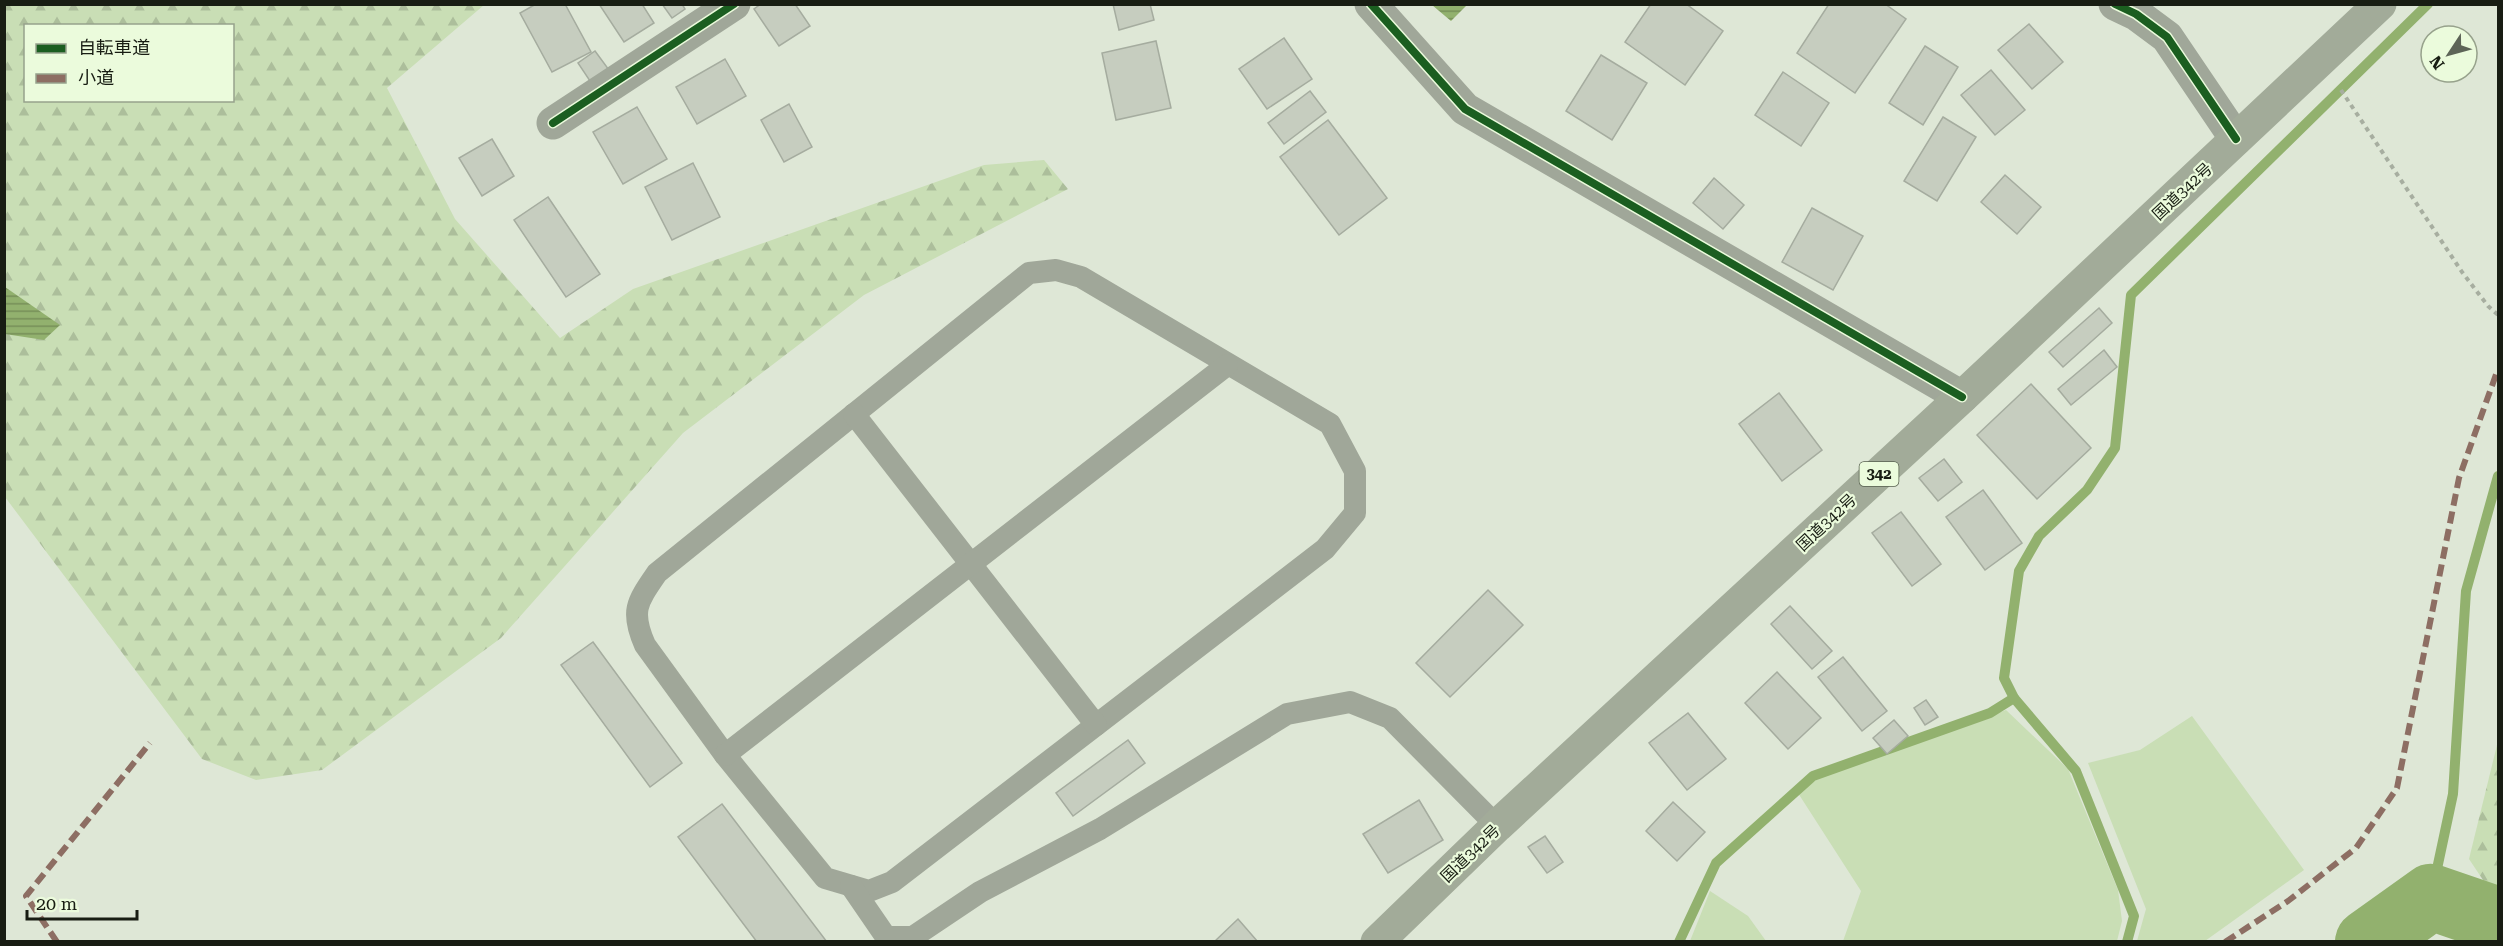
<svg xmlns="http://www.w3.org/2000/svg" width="2503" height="946" font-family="'Roboto Serif','Noto Sans JP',serif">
	<defs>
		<pattern id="forest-firs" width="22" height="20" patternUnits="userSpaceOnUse" patternTransform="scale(1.5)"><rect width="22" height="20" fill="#c9deb5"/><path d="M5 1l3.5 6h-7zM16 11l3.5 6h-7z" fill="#acbe9b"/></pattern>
		<pattern id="water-rules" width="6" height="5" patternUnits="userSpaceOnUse" patternTransform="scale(1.5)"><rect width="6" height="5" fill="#92b16e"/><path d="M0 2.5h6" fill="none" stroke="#768f59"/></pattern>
	</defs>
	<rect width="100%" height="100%" fill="#dee7d6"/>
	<!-- green -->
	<g fill="#c9deb5">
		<path d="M 2006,710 L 2068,769 L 2118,890 L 2122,921 L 2117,941 L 1843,941 L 1861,891 L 1798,793 L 1819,778 Z"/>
		<path d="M 2192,716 L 2304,870 L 2205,941 L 2137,941 L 2146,909 L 2088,763 L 2140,750 Z"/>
		<path d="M 1710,891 L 1748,916 L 1766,941 L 1690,941 Z"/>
	</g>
	<!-- forest -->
	<g fill="url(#forest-firs)" fill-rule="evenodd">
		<path d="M 5,5 L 484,5 L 387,88 L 455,219 L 560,338 L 633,289 L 984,165 L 1044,160 L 1068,189 L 864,295 L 683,433 L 501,638 L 322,770 L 256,780 L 202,759 L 5,497 ZM 26,26 L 232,26 L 232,100 L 26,100 Z"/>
		<path d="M 2498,741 L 2498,888 L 2487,886 L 2469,859 Z"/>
	</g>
	<!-- water -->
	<g fill="url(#water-rules)">
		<path d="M 1432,5 L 1467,5 L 1451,21 Z"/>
		<path d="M 5,287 L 60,325 L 44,340 L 5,334 Z"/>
	</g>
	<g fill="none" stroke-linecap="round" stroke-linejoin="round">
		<!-- stream -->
		<g stroke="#92b16e" stroke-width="10">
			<path d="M 2431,897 L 2453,794 L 2466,591 L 2498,476"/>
			<path d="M 1679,942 L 1716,863 L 1813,776 L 1990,713 L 2014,698"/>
			<path d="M 2127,942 L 2134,916 L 2076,771 L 2014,698 L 2004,678 L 2019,571 L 2039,536 L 2087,490 L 2115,448 L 2131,295 L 2428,4"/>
		</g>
		<!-- river -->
		<path stroke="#92b16e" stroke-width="66" d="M 2368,942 L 2431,897 L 2498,920"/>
	</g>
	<!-- building -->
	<g fill="#c6cdbf" stroke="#a5ac9f" stroke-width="1.5">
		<path d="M 536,4 L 565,4 L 591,52 L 552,72 L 520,13 Z"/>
		<path d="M 599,4 L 642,4 L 654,23 L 624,42 Z"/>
		<path d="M 662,4 L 682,4 L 685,9 L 672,18 Z"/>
		<path d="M 761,4 L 795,4 L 810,26 L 779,46 L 754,9 Z"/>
		<path d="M 1113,4 L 1150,4 L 1154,20 L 1119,30 Z"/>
		<path d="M 1651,4 L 1686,4 L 1723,31 L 1685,85 L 1625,42 Z"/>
		<path d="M 1829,4 L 1885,4 L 1906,19 L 1855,93 L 1797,53 Z"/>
		<path d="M 2029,24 L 2063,62 L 2032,89 L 1998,50 Z"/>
		<path d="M 1284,38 L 1312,79 L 1267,109 L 1239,69 Z"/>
		<path d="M 1156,41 L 1171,108 L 1116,120 L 1102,53 Z"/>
		<path d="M 1925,46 L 1958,67 L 1923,125 L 1889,103 Z"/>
		<path d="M 595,51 L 612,74 L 594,87 L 578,63 Z"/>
		<path d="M 1601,55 L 1647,83 L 1612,140 L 1566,111 Z"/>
		<path d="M 725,59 L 746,96 L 697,124 L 676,87 Z"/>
		<path d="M 1991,70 L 2025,110 L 1995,135 L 1961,95 Z"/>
		<path d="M 1783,72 L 1829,103 L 1801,146 L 1755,115 Z"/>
		<path d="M 1310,91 L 1326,112 L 1284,144 L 1268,123 Z"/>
		<path d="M 789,104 L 812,147 L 784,162 L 761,120 Z"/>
		<path d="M 637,107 L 667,159 L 623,184 L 593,132 Z"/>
		<path d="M 1943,117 L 1976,137 L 1937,201 L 1904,181 Z"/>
		<path d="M 1328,120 L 1387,198 L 1339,235 L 1280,157 Z"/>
		<path d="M 492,139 L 514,176 L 482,196 L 459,158 Z"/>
		<path d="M 693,163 L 720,217 L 672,240 L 645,187 Z"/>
		<path d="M 2005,175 L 2041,207 L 2017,234 L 1981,202 Z"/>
		<path d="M 1714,178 L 1744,205 L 1723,229 L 1693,203 Z"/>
		<path d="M 548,197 L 600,274 L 566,297 L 514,220 Z"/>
		<path d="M 1812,208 L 1863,236 L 1833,290 L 1782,262 Z"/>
		<path d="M 2099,308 L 2112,323 L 2063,367 L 2049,352 Z"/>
		<path d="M 2104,350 L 2117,367 L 2071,405 L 2058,389 Z"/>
		<path d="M 2031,384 L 2091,448 L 2037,499 L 1977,435 Z"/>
		<path d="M 1779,393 L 1822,450 L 1782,481 L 1739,424 Z"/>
		<path d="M 1944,459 L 1962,482 L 1938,501 L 1919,478 Z"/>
		<path d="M 1983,490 L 2022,543 L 1985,570 L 1946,517 Z"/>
		<path d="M 1901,512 L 1941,564 L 1912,586 L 1872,533 Z"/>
		<path d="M 1488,590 L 1523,625 L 1450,697 L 1416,663 Z"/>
		<path d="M 1790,606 L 1832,651 L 1812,669 L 1771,624 Z"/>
		<path d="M 593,642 L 682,763 L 650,787 L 561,665 Z"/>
		<path d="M 1843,657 L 1887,711 L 1862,731 L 1818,677 Z"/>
		<path d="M 1777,672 L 1821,718 L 1788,749 L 1745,703 Z"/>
		<path d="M 1926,700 L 1938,717 L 1925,725 L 1914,708 Z"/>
		<path d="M 1688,713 L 1726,759 L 1687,790 L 1649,743 Z"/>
		<path d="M 1894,720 L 1908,736 L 1887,754 L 1873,738 Z"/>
		<path d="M 1128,740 L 1145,763 L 1073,816 L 1056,793 Z"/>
		<path d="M 1419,800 L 1443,840 L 1388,873 L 1363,834 Z"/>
		<path d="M 1673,802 L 1705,832 L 1677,861 L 1646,831 Z"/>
		<path d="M 722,804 L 827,942 L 757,942 L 678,837 Z"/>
		<path d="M 1545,836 L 1563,862 L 1547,873 L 1528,847 Z"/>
		<path d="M 1238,919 L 1258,942 L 1214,942 Z"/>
	</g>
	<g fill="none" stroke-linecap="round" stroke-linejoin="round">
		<!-- path -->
		<path stroke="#a7aea0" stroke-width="4" stroke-dasharray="4.5 4.5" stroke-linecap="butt" d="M 2341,90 L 2462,272 L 2488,306 L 2498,315"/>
		<!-- service -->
		<g stroke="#a0a799" stroke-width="22">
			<path d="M 1056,270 L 1081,277 L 1330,424 L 1355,471 L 1355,513 L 1325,549 L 892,882 L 869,891 L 825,878 L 725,755 L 645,645 C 630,611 637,602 657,573 L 1029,273 Z"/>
			<path d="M 854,414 L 1096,725"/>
			<path d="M 725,755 L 1227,365"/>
			<path d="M 851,886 L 886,937 L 913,937 L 980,892 L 1100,829 L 1287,714 L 1350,702 L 1390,718 L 1497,826"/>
		</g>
		<!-- minor -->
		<g stroke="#a0a799" stroke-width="33">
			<path d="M 1371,4 L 1465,109 L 1962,397"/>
			<path d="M 2115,4 L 2136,14 L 2167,37 L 2236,139"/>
			<path d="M 553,123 L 734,4"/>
		</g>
		<!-- trunk -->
		<path stroke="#a2ab99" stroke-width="33" d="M 1377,942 L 1497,826 L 1962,397 L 2380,4"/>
		<!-- quiet -->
		<g stroke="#8d6e63" stroke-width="6" stroke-dasharray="12 6" stroke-linecap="butt">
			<path d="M 57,942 L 26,896 L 150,743"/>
			<path d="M 2225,942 L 2288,901 L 2356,848 L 2397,788 L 2459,478 L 2498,369"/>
		</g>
		<defs>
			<g id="cycleway">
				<path d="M 1371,4 L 1465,109 L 1962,397"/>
				<path d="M 2115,4 L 2136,14 L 2167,37 L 2236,139"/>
				<path d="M 553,123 L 734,4"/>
			</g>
		</defs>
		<!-- cycleway casing -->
		<use href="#cycleway" stroke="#ebfbdc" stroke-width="11"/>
		<!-- cycleway -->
		<use href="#cycleway" stroke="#1b5e20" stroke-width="8"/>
	</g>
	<g text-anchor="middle" stroke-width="4.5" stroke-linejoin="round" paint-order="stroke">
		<!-- shield labels -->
		<rect fill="#ebfbdc" stroke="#57604f" stroke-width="1.5" x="1859.5" y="462" width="39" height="24" rx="4.5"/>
		<g font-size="15" font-weight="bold" fill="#181d13">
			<text x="1879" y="479">342</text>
		</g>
		<!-- street labels -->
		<g font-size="16" fill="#181d13" stroke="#ebfbdc">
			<text transform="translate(2182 191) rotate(-43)" y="6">国道342号</text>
			<text transform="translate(1826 522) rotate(-43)" y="6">国道342号</text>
			<text transform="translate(1470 853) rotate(-44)" y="6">国道342号</text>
		</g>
	</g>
	<!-- border -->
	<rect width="2503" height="946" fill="none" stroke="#181d13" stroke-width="12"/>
	<!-- legend -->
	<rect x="24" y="24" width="210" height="78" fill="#ebfbdc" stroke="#97a28c" stroke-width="1.5"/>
	<rect x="36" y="44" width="30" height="9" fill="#1b5e20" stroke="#97a28c" stroke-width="1.5"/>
	<text x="78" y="54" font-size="18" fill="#181d13">自転車道</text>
	<rect x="36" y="74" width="30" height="9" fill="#8d6e63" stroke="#97a28c" stroke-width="1.5"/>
	<text x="78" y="84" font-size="18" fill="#181d13">小道</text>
	<!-- north arrow -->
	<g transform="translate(2449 54) rotate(234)"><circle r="28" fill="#ebfbdc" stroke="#97a28c" stroke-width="1.5"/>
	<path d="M0-4.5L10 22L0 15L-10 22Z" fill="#5d6457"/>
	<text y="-9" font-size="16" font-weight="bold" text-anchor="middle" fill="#181d13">N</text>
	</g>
	<!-- scale -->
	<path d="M27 910v9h110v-9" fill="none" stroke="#181d13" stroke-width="3"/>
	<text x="36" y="910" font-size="18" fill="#181d13" stroke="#ebfbdc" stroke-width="4.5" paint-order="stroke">20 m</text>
</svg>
